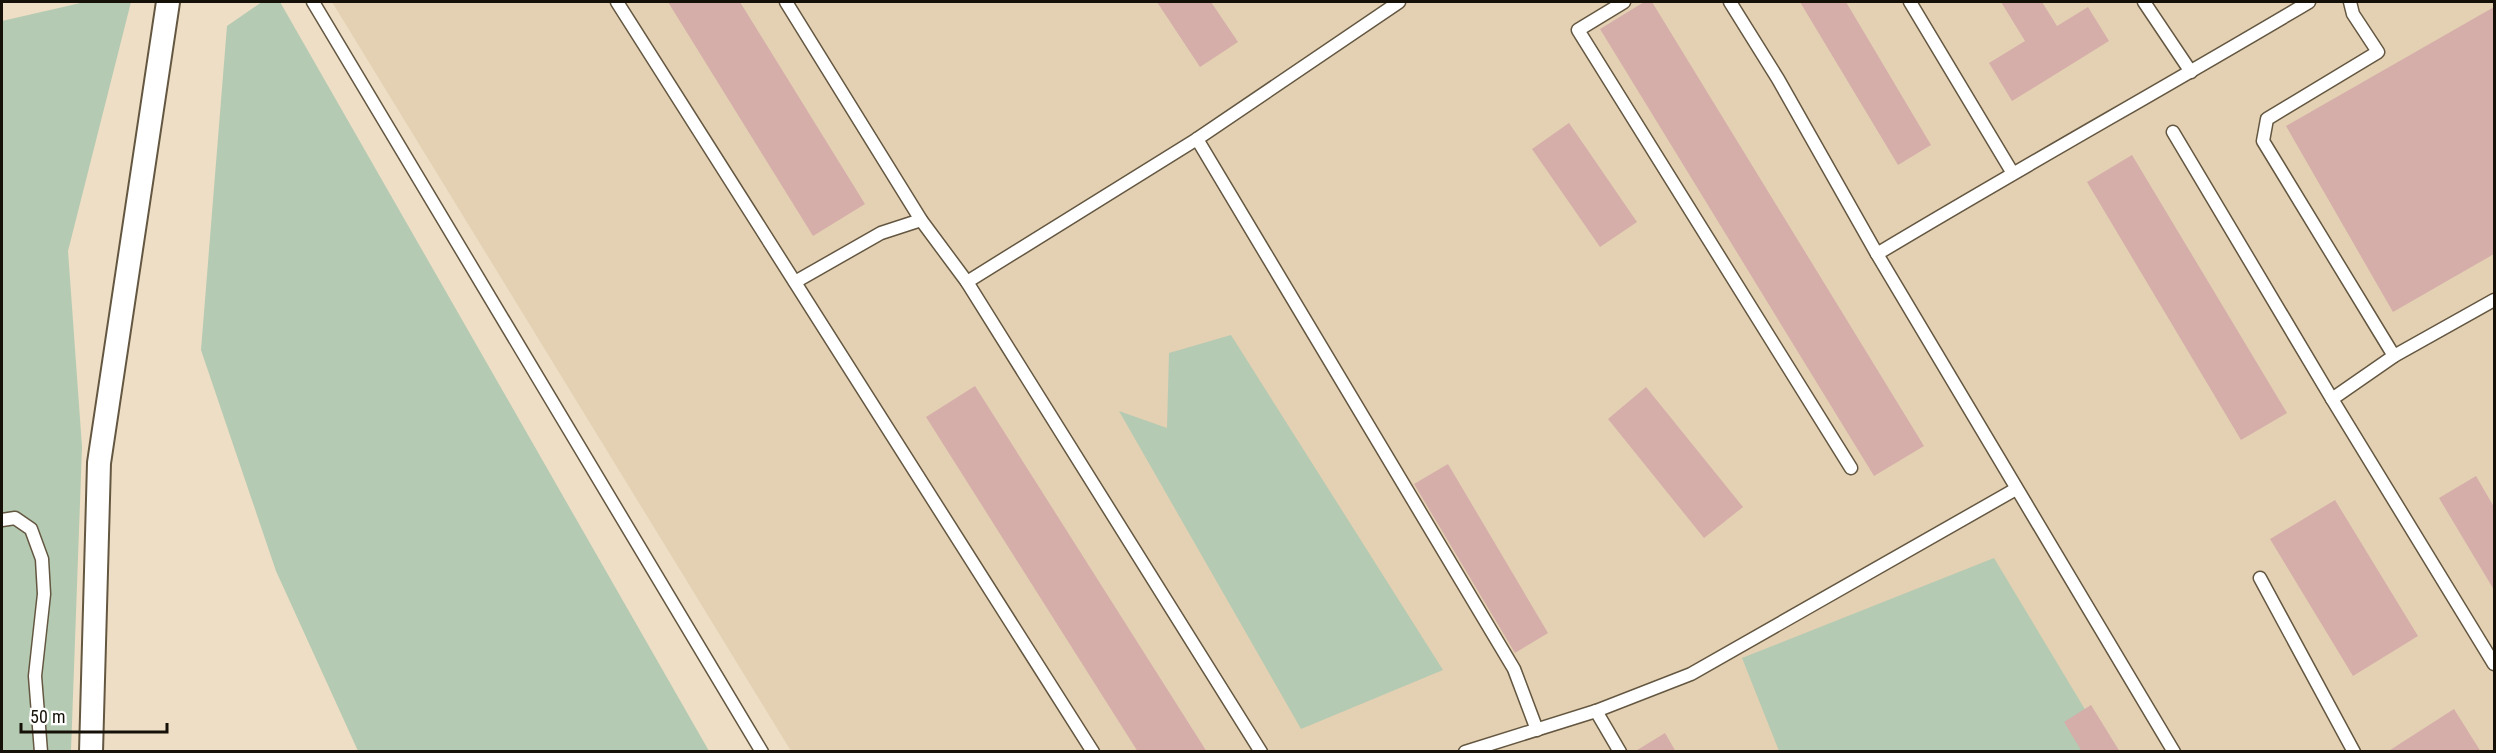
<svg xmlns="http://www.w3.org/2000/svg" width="2496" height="753" font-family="'Roboto Condensed',sans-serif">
	<rect width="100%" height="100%" fill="#eddec5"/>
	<!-- built -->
	<path fill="#e4d1b3" d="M 332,2 L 2494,2 L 2494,751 L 791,751 Z"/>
	<!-- green -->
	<g fill="#b4cab2">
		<path d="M 85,2 L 131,2 L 68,251 L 82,447 L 71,751 L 2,751 L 2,21 Z"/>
		<path d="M 262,2 L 280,2 L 709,751 L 358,751 L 276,571 L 201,350 L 227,26 Z"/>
		<path d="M 1231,335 L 1443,670 L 1301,729 L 1119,411 L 1167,428 L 1169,353 Z"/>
		<path d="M 1994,558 L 2110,751 L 1779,751 L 1742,658 Z"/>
	</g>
	<!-- building -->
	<g fill="#d5aeaa">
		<path d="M 668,2 L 740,2 L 865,204 L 813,236 Z"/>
		<path d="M 1157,2 L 1211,2 L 1238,42 L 1200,67 Z"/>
		<path d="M 1644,2 L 1652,2 L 1924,446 L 1874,476 L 1600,29 Z"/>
		<path d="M 1800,2 L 1846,2 L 1931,145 L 1898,165 Z"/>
		<path d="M 2001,2 L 2042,2 L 2057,26 L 2088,7 L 2109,41 L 2012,101 L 1989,63 L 2025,41 Z"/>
		<path d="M 2494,7 L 2494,254 L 2393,312 L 2286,126 Z"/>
		<path d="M 1569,123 L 1637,222 L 1600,247 L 1532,149 Z"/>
		<path d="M 2132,155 L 2287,413 L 2241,440 L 2087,182 Z"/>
		<path d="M 975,386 L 1207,752 L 1138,752 L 926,417 Z"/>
		<path d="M 1646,387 L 1743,507 L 1704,538 L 1608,419 Z"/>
		<path d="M 1448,464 L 1548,633 L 1515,653 L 1414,484 Z"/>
		<path d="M 2476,476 L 2494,507 L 2494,590 L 2439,498 Z"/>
		<path d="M 2335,500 L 2418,636 L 2353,676 L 2270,539 Z"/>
		<path d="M 2091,705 L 2120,752 L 2082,752 L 2064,722 Z"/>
		<path d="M 2454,709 L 2481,752 L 2387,752 Z"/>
		<path d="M 1665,733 L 1676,752 L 1634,752 Z"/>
	</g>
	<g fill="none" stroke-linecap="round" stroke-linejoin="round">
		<defs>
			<g id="lane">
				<path d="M 313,2 L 762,752"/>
				<path d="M 617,2 L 1093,752"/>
				<path d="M 786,2 L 921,220 L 967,282 L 1261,752"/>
				<path d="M 1624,2 L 1578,30 L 1851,468"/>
				<path d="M 1730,2 L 1778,79 L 1877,254 L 2174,752"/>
				<path d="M 1910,2 L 2012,172"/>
				<path d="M 2144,2 L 2191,72"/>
				<path d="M 2350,2 L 2353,14 L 2378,52 L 2267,119 L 2263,141 L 2394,356"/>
				<path d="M 2173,132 L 2332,399 L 2494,664"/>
				<path d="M 1197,139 L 1514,669 L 1537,730"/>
				<path d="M 1877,254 C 2020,168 2166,87 2309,2"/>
				<path d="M 795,282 L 881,233 L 921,220"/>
				<path d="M 967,282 L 1197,139 L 1399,2"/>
				<path d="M 2332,399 L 2394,356 L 2494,300"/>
				<path d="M 2,520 L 15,518 L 31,529 L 42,559 L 44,594 L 35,676 L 41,752"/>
				<path d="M 2260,578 L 2354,752"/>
				<path d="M 1596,711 L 1620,752"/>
				<path d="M 1465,752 L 1596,711 L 1691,674 L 2016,489"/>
			</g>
			<path id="street" d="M 91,752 L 99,463 L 168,2"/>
		</defs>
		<!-- lane casing -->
		<use href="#lane" stroke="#645741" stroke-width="15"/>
		<!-- street casing -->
		<use href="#street" stroke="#645741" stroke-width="26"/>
		<!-- lane -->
		<use href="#lane" stroke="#fff" stroke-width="12"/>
		<!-- street -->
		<use href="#street" stroke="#fff" stroke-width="22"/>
	</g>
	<!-- border -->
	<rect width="2496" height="753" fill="none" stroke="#161108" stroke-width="6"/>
	<!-- scale -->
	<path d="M21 723v9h146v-9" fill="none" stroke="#161108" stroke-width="3"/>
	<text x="30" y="723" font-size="18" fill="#161108" stroke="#ffffff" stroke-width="4.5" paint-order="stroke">50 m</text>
</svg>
